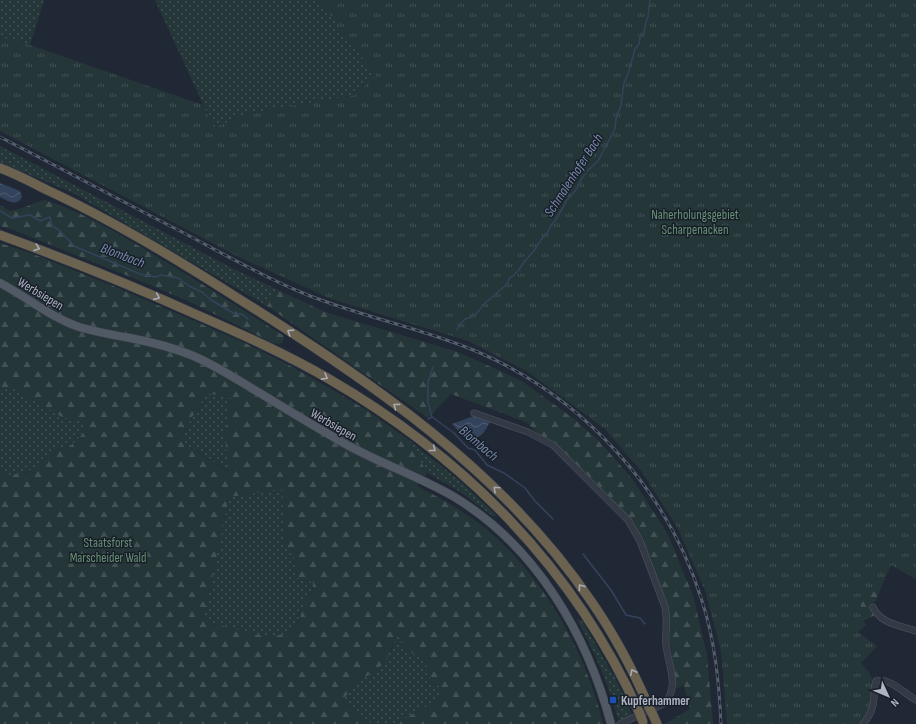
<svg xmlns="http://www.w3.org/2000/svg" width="916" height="724" font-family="'Sofia Sans Condensed',sans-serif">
	<defs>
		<pattern id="grass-dots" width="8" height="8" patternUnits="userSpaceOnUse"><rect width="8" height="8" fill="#253638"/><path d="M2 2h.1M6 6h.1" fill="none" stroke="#425153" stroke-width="1.8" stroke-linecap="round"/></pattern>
		<pattern id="forest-firs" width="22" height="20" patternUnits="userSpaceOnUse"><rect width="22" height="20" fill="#253638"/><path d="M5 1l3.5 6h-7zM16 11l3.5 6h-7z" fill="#425153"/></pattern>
		<pattern id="park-tufts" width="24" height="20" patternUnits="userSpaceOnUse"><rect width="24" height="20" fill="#253638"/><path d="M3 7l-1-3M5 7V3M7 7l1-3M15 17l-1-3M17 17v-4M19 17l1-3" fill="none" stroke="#425153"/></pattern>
		<pattern id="water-waves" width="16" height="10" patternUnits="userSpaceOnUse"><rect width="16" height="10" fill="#34435c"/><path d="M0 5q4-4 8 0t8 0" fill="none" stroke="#4f5c72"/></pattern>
	</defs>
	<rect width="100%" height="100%" fill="#202835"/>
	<!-- grass -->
	<g fill="url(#grass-dots)">
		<path d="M 0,0 L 44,0 L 30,45 L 0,37 Z"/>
		<path d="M 155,0 L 319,0 L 377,77 L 355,95 L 246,114 L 214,128 Z"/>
		<path d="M 0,146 L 232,268 L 278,290 L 267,306 L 73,193 L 0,162 Z"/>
		<path d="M 9,386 L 62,417 L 83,422 L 84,433 L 68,448 L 58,448 C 52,460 23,478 9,475 C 6,475 3,472 0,471 L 0,394 Z"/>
		<path d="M 207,393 L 231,398 L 225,434 L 229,471 L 181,442 L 186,427 Z"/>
		<path d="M 409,440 L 461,482 L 496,515 L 494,517 L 459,491 L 427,473 Z"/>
		<path d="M 282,488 L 285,542 L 295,558 L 295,577 L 313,582 C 311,604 299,623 284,638 L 283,635 L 257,635 L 203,621 L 229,497 Z"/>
		<path d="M 577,619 L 582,621 L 614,676 L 630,708 L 629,709 L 633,717 L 624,720 L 618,719 C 609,684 594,651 577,619 Z"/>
		<path d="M 397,634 L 409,652 L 418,655 L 426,663 L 431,682 L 439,686 L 439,698 L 403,720 L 393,724 L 372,724 L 343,700 L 358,679 L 367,676 L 391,651 Z"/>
	</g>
	<!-- forest -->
	<g fill="url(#forest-firs)" fill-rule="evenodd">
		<path d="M 45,200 C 83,212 117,233 151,253 C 196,280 240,308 284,336 L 283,342 L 279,344 L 273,343 L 192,303 L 148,284 L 16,231 L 0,226 L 0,205 L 10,211 C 24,209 32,203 45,200 Z"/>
		<path d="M 0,243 L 28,252 L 116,287 L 245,343 L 287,364 L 328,387 L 368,411 L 409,440 L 427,473 L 417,486 C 441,498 463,511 484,527 C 542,575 586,651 603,724 L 393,724 L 403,720 L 439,698 L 439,686 L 431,682 L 426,663 L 418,655 L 409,652 L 397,634 C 388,656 384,672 358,679 L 343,700 L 372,724 L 0,724 L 0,471 L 9,475 L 26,473 L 54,455 L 58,448 L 68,448 L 84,433 L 83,422 L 62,417 L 9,386 L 0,394 ZM 207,393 L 231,398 L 225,434 L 228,471 L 181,442 L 186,427 ZM 282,489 L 285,542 L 294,558 L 295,577 L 313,582 L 312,593 L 307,597 L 299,621 L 284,638 L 283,635 L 257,635 L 203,621 L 229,497 Z"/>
		<path d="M 278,290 L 325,312 L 458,352 L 522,381 L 574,419 L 599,441 L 633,480 L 667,533 L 693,595 L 707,655 L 713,724 L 665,724 L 690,709 L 684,685 L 676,689 L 670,642 L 669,613 L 635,526 L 631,520 L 526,422 L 451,394 L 428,418 L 267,306 Z"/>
		<path d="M 883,583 L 876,601 L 870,604 L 871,610 L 875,615 L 863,621 L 860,603 Z"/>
	</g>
	<!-- park -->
	<path fill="url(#park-tufts)" d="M 319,0 L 916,0 L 916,579 L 891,565 L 883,583 L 860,603 L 863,621 L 866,625 L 858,632 L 877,646 L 861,663 L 870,674 L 873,683 L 868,716 L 861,724 L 727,724 L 721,651 L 705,590 L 677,527 L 642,472 L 605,429 L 528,372 L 468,341 L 331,299 L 235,255 L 0,131 L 0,37 L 30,45 L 203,105 L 214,128 L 246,114 L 355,95 L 376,76 Z"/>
	<!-- water -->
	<g fill="url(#water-waves)">
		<path d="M 0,183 L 20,191 L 22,197 C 17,207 8,201 0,197 Z"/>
		<path d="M 474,416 L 490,422 L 484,432 L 471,442 L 470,444 L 452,424 Z"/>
	</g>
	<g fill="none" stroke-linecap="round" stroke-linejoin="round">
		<!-- stream -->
		<g stroke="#34435c" stroke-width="1.5">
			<path d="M 0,211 L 12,218 L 30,215 L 40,221 L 50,217 L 52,226 L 59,230 L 74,246 L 140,274 L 155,277 L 161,275 L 178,278 L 189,286 L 202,292 L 211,300 L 235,314 L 242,314 L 248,319"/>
			<path d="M 457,330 L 460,324 L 465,319 L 472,317 L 476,314 L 485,303 L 506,285 L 509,279 L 518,271 L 524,262 L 533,252 L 543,237 L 548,232 L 551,225 L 555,221 L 565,204 L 566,201 L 576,190 L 585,173 L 598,161 L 615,129 L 616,119 L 621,105 L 624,83 L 629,71 L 635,49 L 639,44 L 640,37 L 644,33 L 646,21 L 648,17 L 650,0"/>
			<path d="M 432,417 L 428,402 L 428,382 L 433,367"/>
			<path d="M 428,419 L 432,417 L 454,433 L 468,448 L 475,450 L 487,465 L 504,473 L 525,488 L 535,501 L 553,519"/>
			<path d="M 583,554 L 611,590 L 626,615 L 640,618 L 645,624"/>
		</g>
		<defs>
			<g id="minor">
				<path d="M 474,413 L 528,432 L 553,445 L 628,520 L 640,541 L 665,607 C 668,620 665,632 666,645 C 668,664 681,689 663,704 L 620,724"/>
				<path d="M 873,607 C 879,623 901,626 916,631"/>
				<path d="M 863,724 C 869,717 874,707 874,697 C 874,692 874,687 876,681 C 892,678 903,693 916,700"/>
			</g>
			<path id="major" d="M 0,283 C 27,297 50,317 79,327 C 96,332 113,335 130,338 C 151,342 171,347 191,355 C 213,364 233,377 253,389 C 283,407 312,425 342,442 C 378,463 419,476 456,498 C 536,547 587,634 611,724"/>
			<g id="highway">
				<path d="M 0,168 C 16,174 31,182 47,190 C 114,221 177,259 239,299 C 370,381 503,471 591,601 C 614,634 633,670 649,707"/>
				<path d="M 0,235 C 66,259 131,285 195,314 C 241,334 286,354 329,379 C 465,458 574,568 639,712"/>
				<path d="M 653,715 L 657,724"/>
			</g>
		</defs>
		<!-- minor casing -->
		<use href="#minor" stroke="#515763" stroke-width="7"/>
		<!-- major casing -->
		<use href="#major" stroke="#3d434f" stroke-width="9"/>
		<!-- highway casing -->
		<use href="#highway" stroke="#3e4450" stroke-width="10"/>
		<!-- minor -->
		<use href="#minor" stroke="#333a45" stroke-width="6"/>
		<!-- major -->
		<use href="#major" stroke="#515965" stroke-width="8"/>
		<!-- highway -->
		<use href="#highway" stroke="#6b6250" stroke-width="9"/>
		<defs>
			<path id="rail" d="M 0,137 C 61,168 121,201 182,232 C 220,252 258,274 298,291 C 356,316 420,327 478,352 C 584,398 668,490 702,601 C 715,641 719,682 721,724"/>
		</defs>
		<!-- rail casing -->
		<use href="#rail" stroke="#555e6c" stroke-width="3"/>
		<!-- rail -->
		<use href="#rail" stroke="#191f2a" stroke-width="1.5" stroke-dasharray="4.5" stroke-linecap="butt"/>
		<defs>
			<g id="highway-bridge">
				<path d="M 649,707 L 653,715"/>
				<path d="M 639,712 L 643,722"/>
			</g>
		</defs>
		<!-- highway-bridge casing -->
		<use href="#highway-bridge" stroke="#3e4450" stroke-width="10" stroke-linecap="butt"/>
		<!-- highway-bridge -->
		<use href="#highway-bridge" stroke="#6b6250" stroke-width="9"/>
	</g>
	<!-- one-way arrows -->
	<defs><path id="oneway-chevron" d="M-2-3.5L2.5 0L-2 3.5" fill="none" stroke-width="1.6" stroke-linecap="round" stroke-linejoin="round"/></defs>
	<g stroke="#a6acb7">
		<use href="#oneway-chevron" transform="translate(37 248) rotate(20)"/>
		<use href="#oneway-chevron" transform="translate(157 297) rotate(24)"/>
		<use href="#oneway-chevron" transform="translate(290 332) rotate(-147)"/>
		<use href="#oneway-chevron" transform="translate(325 377) rotate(29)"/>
		<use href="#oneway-chevron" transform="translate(396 406) rotate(-143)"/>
		<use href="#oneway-chevron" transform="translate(433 449) rotate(38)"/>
		<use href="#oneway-chevron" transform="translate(496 489) rotate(-137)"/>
		<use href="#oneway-chevron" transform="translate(581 587) rotate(-126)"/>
		<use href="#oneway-chevron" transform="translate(633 672) rotate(-117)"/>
	</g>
	<!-- markers -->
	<rect fill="#1a4fb4" stroke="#191f2a" stroke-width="1.5" x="609" y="696" width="8" height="8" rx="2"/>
	<g text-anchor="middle" stroke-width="3" stroke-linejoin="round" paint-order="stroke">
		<!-- park labels -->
		<g font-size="13" fill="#669172" stroke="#191f2a">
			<text x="695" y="219">Naherholungsgebiet<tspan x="695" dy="15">Scharpenacken</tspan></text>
			<text x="108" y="547">Staatsforst<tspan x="108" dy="15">Marscheider Wald</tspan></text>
		</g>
		<!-- street labels -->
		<g font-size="13" fill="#adb4c2" stroke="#191f2a">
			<text transform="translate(41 293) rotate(31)" y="5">Werbsiepen</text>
			<text transform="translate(334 424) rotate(30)" y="5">Werbsiepen</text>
		</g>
		<!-- poi labels -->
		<g font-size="13" font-weight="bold" fill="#adb4c2" stroke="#191f2a" text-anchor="start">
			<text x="621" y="705">Kupferhammer</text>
		</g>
		<!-- water labels -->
		<g font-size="14" font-style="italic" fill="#768aaa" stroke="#191f2a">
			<text transform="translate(573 175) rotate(-57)" y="5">Schmalenhofer Bach</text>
			<text transform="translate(123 255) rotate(21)" y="5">Blombach</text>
			<text transform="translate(479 443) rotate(40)" y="5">Blombach</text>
		</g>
	</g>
	<!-- north arrow -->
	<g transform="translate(888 696) rotate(134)" stroke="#191f2a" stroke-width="3" paint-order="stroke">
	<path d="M0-3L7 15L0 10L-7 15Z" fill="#adb4c2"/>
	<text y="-6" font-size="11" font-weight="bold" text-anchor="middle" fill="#adb4c2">N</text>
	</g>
</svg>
